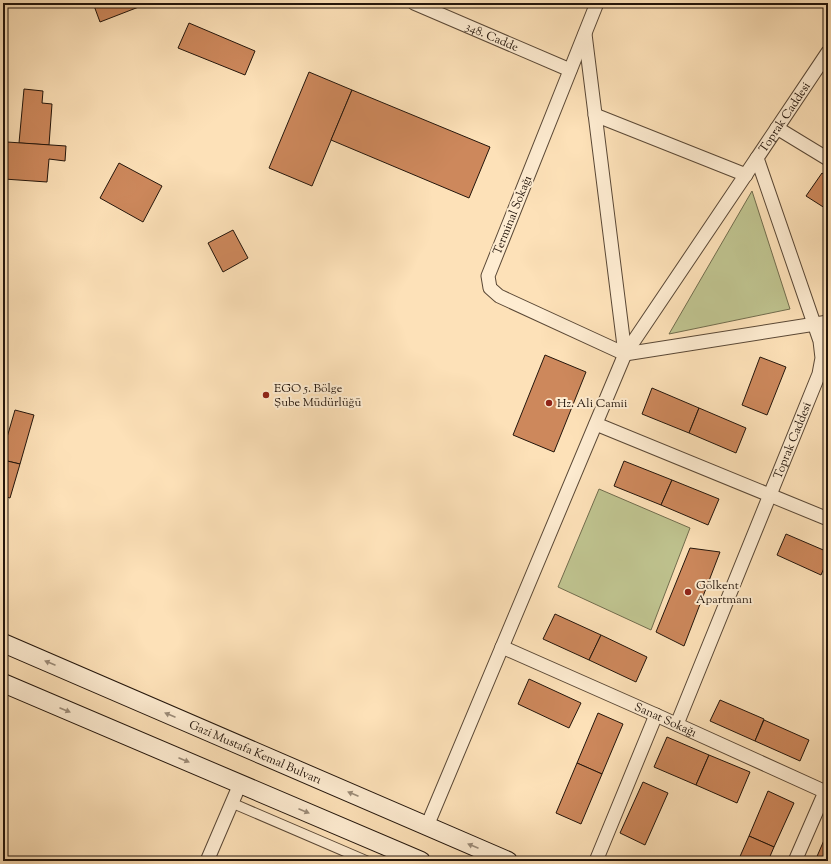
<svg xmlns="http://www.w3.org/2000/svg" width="831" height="864" font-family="'Sorts Mill Goudy',serif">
	<rect width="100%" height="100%" fill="#fde1b8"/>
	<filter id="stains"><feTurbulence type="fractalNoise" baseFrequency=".005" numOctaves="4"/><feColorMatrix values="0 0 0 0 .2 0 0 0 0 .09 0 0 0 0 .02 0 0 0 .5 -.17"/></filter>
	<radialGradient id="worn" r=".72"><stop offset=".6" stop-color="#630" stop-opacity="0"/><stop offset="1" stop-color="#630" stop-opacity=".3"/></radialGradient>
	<!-- green -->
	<g fill="#bfc38f" stroke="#716c4d">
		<path d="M 752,191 L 790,309 L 669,334 Z"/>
		<path d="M 599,489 L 690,528 L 651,630 L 558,587 Z"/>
	</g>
	<!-- building -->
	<g fill="#cd885c" stroke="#23150b">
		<path d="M 93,3 L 149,3 L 100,22 Z"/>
		<path d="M 189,23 L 255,51 L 245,75 L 178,48 Z"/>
		<path d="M 309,72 L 352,90 L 312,186 L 269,168 Z"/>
		<path d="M 24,89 L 43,91 L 42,103 L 52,104 L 49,145 L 19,143 Z"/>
		<path d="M 352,90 L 490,147 L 469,198 L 331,140 Z"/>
		<path d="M 7,142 L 66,146 L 65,161 L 49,159 L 47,182 L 4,179 Z"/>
		<path d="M 119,163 L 162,186 L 143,222 L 100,198 Z"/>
		<path d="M 822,173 L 828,177 L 828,210 L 806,196 Z"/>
		<path d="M 233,230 L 248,258 L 223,272 L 208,243 Z"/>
		<path d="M 545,355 L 586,372 L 554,452 L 513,435 Z"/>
		<path d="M 760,357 L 786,367 L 767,415 L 742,405 Z"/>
		<path d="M 652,388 L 699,408 L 689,433 L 642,414 Z"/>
		<path d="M 699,408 L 746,428 L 736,453 L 689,433 Z"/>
		<path d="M 15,410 L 34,415 L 20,464 L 3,460 L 3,451 Z"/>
		<path d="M 3,460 L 20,464 L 10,498 L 3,496 Z"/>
		<path d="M 624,461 L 672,480 L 661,505 L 614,486 Z"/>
		<path d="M 672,480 L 719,499 L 708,525 L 661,505 Z"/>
		<path d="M 786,534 L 828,552 L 828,559 L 821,575 L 777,555 Z"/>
		<path d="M 690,548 L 720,552 L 684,646 L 656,632 Z"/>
		<path d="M 555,614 L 601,635 L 589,660 L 543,639 Z"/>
		<path d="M 601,635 L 647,657 L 636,682 L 589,660 Z"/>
		<path d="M 529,679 L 581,703 L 569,728 L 518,704 Z"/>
		<path d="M 720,700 L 764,719 L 755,741 L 710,721 Z"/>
		<path d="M 598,713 L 623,724 L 602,774 L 577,763 Z"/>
		<path d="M 764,720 L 809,740 L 800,761 L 755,741 Z"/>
		<path d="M 667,737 L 709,755 L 696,785 L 654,767 Z"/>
		<path d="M 709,755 L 750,772 L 737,803 L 696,785 Z"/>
		<path d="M 577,763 L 602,774 L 581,824 L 556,813 Z"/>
		<path d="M 643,782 L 668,793 L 645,845 L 620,833 Z"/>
		<path d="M 768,791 L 794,803 L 774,847 L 749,836 Z"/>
		<path d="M 828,831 L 828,861 L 815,861 Z"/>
		<path d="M 749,836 L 774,847 L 768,861 L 738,861 Z"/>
	</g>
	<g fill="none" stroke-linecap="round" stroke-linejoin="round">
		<defs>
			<path id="pedestrian" d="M 232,803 L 367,861"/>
			<g id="minor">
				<path id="s1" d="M 414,3 L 570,70"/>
				<path d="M 597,3 L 488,276 L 490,288 L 499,296 L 625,354"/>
				<path d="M 585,34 L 625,354"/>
				<path d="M 595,115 L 746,175"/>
				<path d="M 777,128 L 828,159"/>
				<path d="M 625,354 L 828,322"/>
				<path d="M 596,424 L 828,519"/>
				<path id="s2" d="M 502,647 L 656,715 L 828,793"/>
				<path id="s3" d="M 677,724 L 819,374 L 822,358 L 820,341 L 757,158 L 828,52"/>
				<path d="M 427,826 L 625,354 L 757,158"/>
				<path d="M 207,861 L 240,784"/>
				<path d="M 596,861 L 656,715"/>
				<path d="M 795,861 L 825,792"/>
			</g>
			<g id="secondary">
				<path id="s4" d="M 3,643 L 508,861"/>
				<path d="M 3,683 L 421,861"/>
			</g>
		</defs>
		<!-- pedestrian casing -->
		<use href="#pedestrian" stroke="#5a4836" stroke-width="11"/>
		<!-- minor casing -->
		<use href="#minor" stroke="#5a4836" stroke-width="15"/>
		<!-- secondary casing -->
		<use href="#secondary" stroke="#23150b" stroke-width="20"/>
		<!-- pedestrian -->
		<use href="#pedestrian" stroke="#feecd1" stroke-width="9"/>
		<!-- minor -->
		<use href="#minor" stroke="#feecd1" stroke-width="13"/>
		<!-- secondary -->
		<use href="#secondary" stroke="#feecd1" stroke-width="18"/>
	</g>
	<!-- one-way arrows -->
	<defs><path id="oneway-solid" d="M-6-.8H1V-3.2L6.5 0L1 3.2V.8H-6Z"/></defs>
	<g fill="#9b8b78">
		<use href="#oneway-solid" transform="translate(50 663) rotate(-157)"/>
		<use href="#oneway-solid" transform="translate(65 710) rotate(23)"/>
		<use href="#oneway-solid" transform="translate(170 715) rotate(-157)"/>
		<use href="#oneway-solid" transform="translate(184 760) rotate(23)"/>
		<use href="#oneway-solid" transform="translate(353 794) rotate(-157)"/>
		<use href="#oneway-solid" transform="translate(304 811) rotate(23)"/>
		<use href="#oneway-solid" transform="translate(473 846) rotate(-157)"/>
	</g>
	<!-- markers -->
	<g fill="#8f2418" stroke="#feecd1" stroke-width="1.5">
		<circle cx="266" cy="395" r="4"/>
		<circle cx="549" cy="403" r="4"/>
		<circle cx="688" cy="592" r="4"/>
	</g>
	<g text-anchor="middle" stroke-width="4" stroke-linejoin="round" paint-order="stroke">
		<!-- street labels -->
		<g font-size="12" fill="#23150b" stroke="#feecd1">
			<text dy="4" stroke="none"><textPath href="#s1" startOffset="85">348. Cadde</textPath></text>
			<text dy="4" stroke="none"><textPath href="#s3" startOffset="654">Toprak Caddesi</textPath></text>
			<text transform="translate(512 215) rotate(-68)" y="4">Terminal Sokağı</text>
			<text dy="4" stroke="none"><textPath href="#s3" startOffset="306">Toprak Caddesi</textPath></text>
			<text dy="4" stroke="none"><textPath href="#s2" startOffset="179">Sanat Sokağı</textPath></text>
			<text dy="4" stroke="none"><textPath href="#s4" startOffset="275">Gazi Mustafa Kemal Bulvarı</textPath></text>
		</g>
		<!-- poi labels -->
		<g font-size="12" fill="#23150b" stroke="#feecd1" text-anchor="start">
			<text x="274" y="392">EGO 5. Bölge<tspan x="274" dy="14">Şube Müdürlüğü</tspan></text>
			<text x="557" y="407">Hz. Ali Camii</text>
			<text x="696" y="589">Gölkent<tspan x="696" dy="14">Apartmanı</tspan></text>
		</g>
	</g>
	<!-- margin -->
	<rect width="831" height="864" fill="none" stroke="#fde1b8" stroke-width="16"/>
	<rect x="4" y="4" width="823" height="856" fill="none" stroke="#23150b" stroke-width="2"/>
	<rect x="8" y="8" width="815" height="848" fill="none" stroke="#23150b"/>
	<rect width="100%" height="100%" filter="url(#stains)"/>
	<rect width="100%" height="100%" fill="url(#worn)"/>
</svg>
